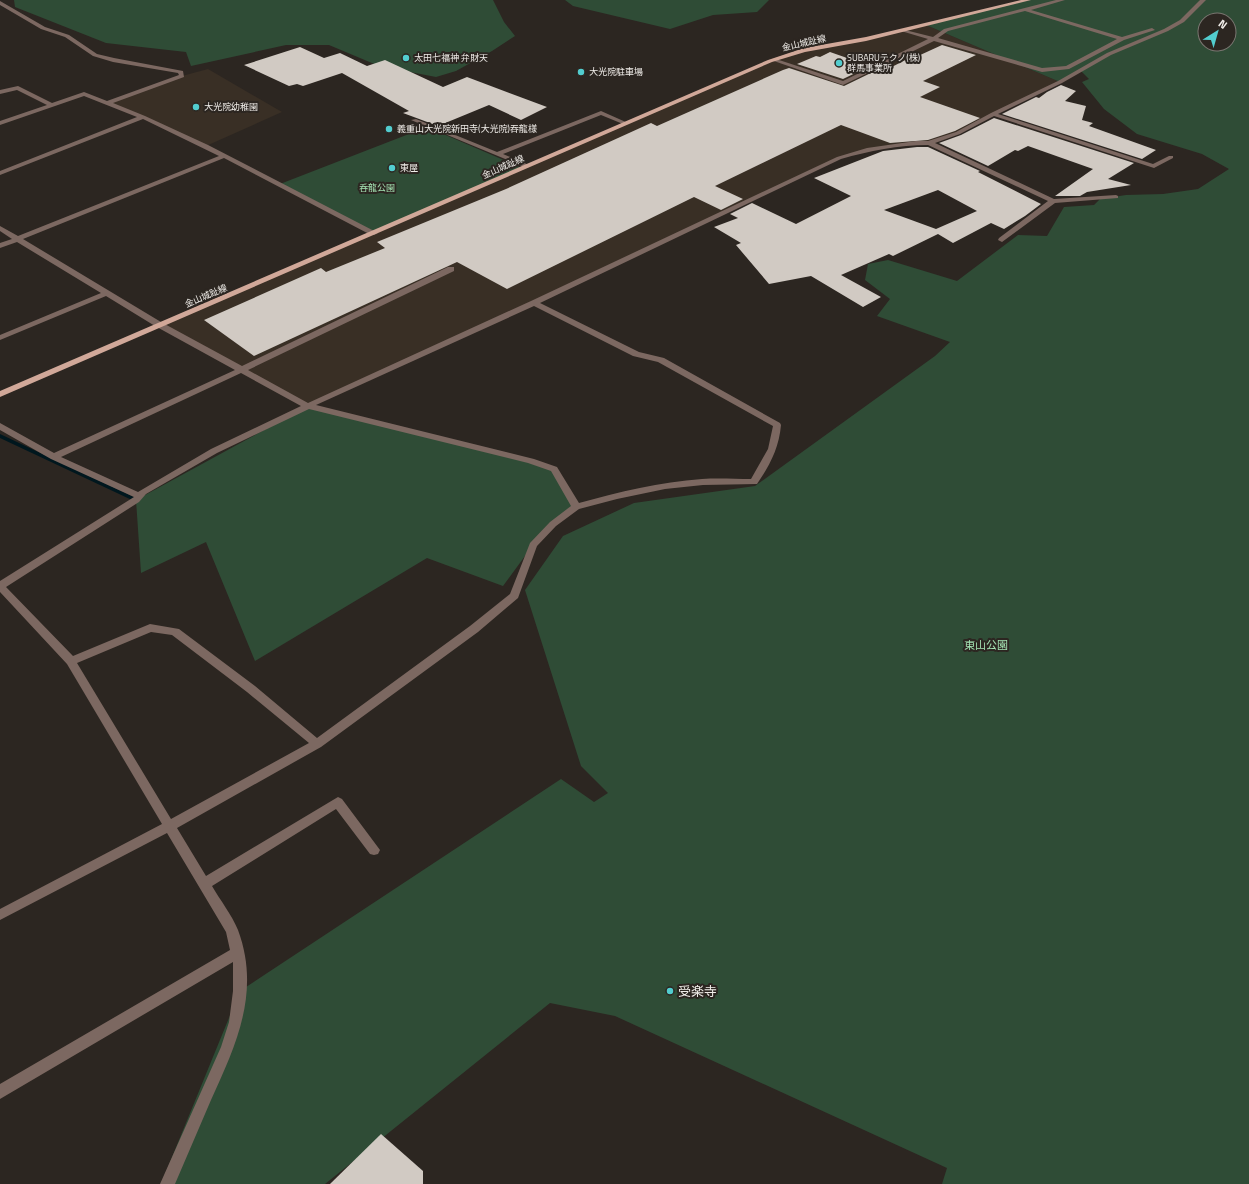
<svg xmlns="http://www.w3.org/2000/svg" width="1249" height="1184" font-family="'Titillium Web','Noto Sans JP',sans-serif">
	<rect width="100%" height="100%" fill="#2c2621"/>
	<!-- built -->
	<g fill="#392f25">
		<path d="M 926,25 L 1060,82 L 953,135 L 929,143 L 867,150 L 839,158 L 308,406 L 160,325 L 789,54 Z"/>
		<path d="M 208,69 L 282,112 L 206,146 L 107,103 L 182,76 Z"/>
	</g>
	<!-- green -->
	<g fill="#2f4c36" fill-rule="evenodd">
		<path d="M 14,0 L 493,0 L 504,22 L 515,36 L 492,51 L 456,71 L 436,77 L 379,66 L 329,45 L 286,45 L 191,66 L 186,52 L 106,43 L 15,7 Z"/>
		<path d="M 565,0 L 769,0 L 757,12 L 713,15 L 670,29 L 573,6 Z"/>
		<path d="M 1028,0 L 1199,0 L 1202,1 L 1203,0 L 1249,0 L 1249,1184 L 942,1184 L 947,1168 L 615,1016 L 550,1003 L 325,1184 L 161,1184 L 240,991 L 561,779 L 594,802 L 608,793 L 581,766 L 525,590 L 563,536 L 634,503 L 755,486 L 935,356 L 950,342 L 877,316 L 890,299 L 865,280 L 868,264 L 888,260 L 957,281 L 1018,235 L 1047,236 L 1064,207 L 1094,205 L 1100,199 L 1126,195 L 1163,194 L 1198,189 L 1229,169 L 1202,154 L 1137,134 L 1104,109 L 1082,82 L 1089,79 L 1081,71 L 1060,82 L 926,25 ZM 1205,20 L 1229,20 L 1229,44 L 1205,44 Z"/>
		<path d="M 427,127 L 522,168 L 374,233 L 280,184 Z"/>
		<path d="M 308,406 L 554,469 L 576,507 L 533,545 L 503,586 L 427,558 L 255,661 L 206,542 L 141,573 L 136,500 Z"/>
	</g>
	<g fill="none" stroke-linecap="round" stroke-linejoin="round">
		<!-- stream -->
		<path fill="#00171e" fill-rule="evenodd" d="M 0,434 L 138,499 L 139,500 L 138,501 L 134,501 L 0,438 Z"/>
	</g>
	<!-- building -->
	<g fill="#d1cac3" fill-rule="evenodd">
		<path d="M 942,45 L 976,55 L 923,81 L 940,87 L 920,97 L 980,118 L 955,131 L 928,140 L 890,143 L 841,125 L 715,186 L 743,199 L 721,210 L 694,197 L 507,289 L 457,262 L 254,356 L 204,320 L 321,268 L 326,272 L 385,248 L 377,242 L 506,189 L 651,123 L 657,126 L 783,70 L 789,68 L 844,86 L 879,69 L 884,71 L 915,55 L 918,56 Z"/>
		<path d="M 300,47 L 324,58 L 340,53 L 367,66 L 385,60 L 443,87 L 467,77 L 547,107 L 521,120 L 489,105 L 438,126 L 403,113 L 409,111 L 342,73 L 303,86 L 297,84 L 289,86 L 244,65 Z"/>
		<path d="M 830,52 L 870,66 L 843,79 L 797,64 L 816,56 L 820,57 Z"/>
		<path d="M 1061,85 L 1076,91 L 1065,101 L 1086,106 L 1082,120 L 1093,123 L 1089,126 L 1156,150 L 1142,159 L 1002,114 L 1036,97 L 1039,98 L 1047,92 Z"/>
		<path d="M 994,118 L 1134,163 L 1108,179 L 1131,185 L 1087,192 L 1080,196 L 1055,196 L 1093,169 L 1028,146 L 1018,151 L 1015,150 L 988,166 L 939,143 L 961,135 Z"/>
		<path d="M 917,147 L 928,147 L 980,171 L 978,172 L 1041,204 L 1025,216 L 1004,229 L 991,223 L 953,243 L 938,234 L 893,256 L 889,254 L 841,275 L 881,297 L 863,307 L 811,276 L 769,284 L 736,245 L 741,243 L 714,227 L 738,218 L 730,214 L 752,203 L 796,224 L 851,196 L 814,178 L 883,151 ZM 938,190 L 977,211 L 936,229 L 884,210 Z"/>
		<path d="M 381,1134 L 423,1171 L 423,1184 L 330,1184 Z"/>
	</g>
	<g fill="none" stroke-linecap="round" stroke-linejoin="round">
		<!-- minor -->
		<g fill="#7c6861" fill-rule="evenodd">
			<path d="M 1056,0 L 1065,0 L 1031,10 L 1122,37 L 1152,28 L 1155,30 L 1124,40 L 1069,69 L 1042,72 L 934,41 L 843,85 L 771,60 L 776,59 L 843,81 L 928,39 L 901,31 L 901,29 L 933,37 L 944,29 ZM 1025,11 L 1117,39 L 1066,66 L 1042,68 L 938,38 L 948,31 Z"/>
			<path d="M 1200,0 L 1206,0 L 1184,22 L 1168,31 L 1111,55 L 1062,83 L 998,114 L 1153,164 L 1169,156 L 1173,156 L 1173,158 L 1154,168 L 994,116 L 960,134 L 935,143 L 1054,199 L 1116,195 L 1118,196 L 1118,198 L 1055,203 L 1002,242 L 998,240 L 999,238 L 1048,201 L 928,145 C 899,145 869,151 841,159 L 540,303 L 639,352 L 664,358 L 780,423 L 781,425 C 779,448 770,465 757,484 L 703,485 L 665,489 L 617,499 L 579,509 L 556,526 L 537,546 L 518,598 L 478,632 L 321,747 L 177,828 L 206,876 L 338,797 L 342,799 L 380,850 L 378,854 L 374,855 L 370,854 L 336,809 L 212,886 C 220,900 232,915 238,930 C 261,992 236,1045 211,1100 C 199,1128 187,1156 175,1184 L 160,1184 L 221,1047 L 229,1022 L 233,991 L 233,962 L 0,1099 L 0,1084 L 230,950 L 226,932 L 167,833 L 0,920 L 0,909 L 162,824 L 67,664 L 0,592 L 0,581 L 134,497 L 51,459 L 0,430 L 0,423 L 54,453 L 235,370 L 155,326 L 106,296 L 0,340 L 0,335 L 101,293 L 17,242 L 0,248 L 0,243 L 12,239 L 0,231 L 0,226 L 18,236 L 219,156 L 143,119 L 0,175 L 0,171 L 137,117 L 84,96 L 0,125 L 0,121 L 47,105 L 17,90 L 0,94 L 0,90 L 18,86 L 52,103 L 84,92 L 107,101 L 179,75 L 178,73 L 113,62 L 93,56 L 65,37 L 41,29 L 0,5 L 0,1 L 45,27 L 69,35 L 97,54 L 114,58 L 183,71 L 184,77 L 113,103 L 145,116 L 208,145 L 378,233 L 374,235 L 371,235 L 224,158 L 23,239 L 161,322 L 242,366 L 448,267 L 454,267 L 454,271 L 248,370 L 308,403 L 531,301 L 837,157 L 867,148 L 916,141 L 928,141 L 956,132 L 991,113 L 1058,81 L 1107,53 L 1164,29 L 1180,20 ZM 534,306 L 633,356 L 658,362 L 773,426 L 768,449 L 751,479 C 735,479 718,478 702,479 C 660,482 619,492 579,503 L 557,467 L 534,459 L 316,405 ZM 241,373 L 301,406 L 211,449 L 138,492 L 61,457 ZM 309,409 L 528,463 L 551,471 L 571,506 L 550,522 L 530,543 L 510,594 L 470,626 L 317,738 L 255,686 L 179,629 L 150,624 L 73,656 L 6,587 L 139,502 L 146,494 L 217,453 ZM 151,632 L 172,635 L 247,692 L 309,743 L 171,819 L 77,663 Z"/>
			<path d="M 601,111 L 628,123 L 623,124 L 601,115 L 503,154 L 529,165 L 530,166 L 527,168 L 411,120 L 416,119 L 497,152 Z"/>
		</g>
		<!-- major -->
		<path fill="#d1a899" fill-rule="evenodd" d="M 1021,0 L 1031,0 L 866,41 L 805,52 L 772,62 L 0,397 L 0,391 L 768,60 L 804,48 L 866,37 Z"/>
	</g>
	<!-- markers -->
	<g fill="#52cdcf" stroke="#2c2621" stroke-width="1.5">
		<circle cx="406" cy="58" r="4"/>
		<circle cx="839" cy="63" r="4"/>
		<circle cx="581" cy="72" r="4"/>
		<circle cx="196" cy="107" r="4"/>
		<circle cx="389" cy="129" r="4"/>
		<circle cx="392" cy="168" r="4"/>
		<circle cx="670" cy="991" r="4"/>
	</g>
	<g text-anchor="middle" stroke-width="4" stroke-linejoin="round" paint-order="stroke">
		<!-- far-street labels -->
		<g font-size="9" fill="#f0ede9" stroke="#2c2621">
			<text transform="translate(804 43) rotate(-13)" y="3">金山城趾線</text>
			<text transform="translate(503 167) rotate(-24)" y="3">金山城趾線</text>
			<text transform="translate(206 296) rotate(-23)" y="3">金山城趾線</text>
		</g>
		<!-- far-poi labels -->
		<g font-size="9" fill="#f0ede9" stroke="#2c2621" text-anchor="start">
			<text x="414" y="61">太田七福神 弁財天</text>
			<text x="847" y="61">SUBARUテクノ(株)<tspan x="847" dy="10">群馬事業所</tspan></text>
			<text x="589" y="75">大光院駐車場</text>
			<text x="204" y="110">大光院幼稚園</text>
			<text x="397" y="132">義重山大光院新田寺(大光院)吞龍様</text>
			<text x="400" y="171">東屋</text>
		</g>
		<!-- far-park labels -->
		<g font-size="9" fill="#a5e3b3" stroke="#2c2621">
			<text x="377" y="191">呑龍公園</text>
		</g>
		<!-- park labels -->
		<g font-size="11" fill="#a5e3b3" stroke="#2c2621">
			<text x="986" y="649">東山公園</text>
		</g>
		<!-- near-poi labels -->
		<g font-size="13" fill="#f0ede9" stroke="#2c2621" text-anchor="start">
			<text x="678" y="996">受楽寺</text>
		</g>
	</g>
	<!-- north arrow -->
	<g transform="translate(1217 32) rotate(37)"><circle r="19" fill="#2c2621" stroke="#7a7671"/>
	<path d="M0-3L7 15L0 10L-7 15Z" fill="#52cdcf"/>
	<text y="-6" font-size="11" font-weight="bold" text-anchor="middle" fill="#f0ede9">N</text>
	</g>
</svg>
